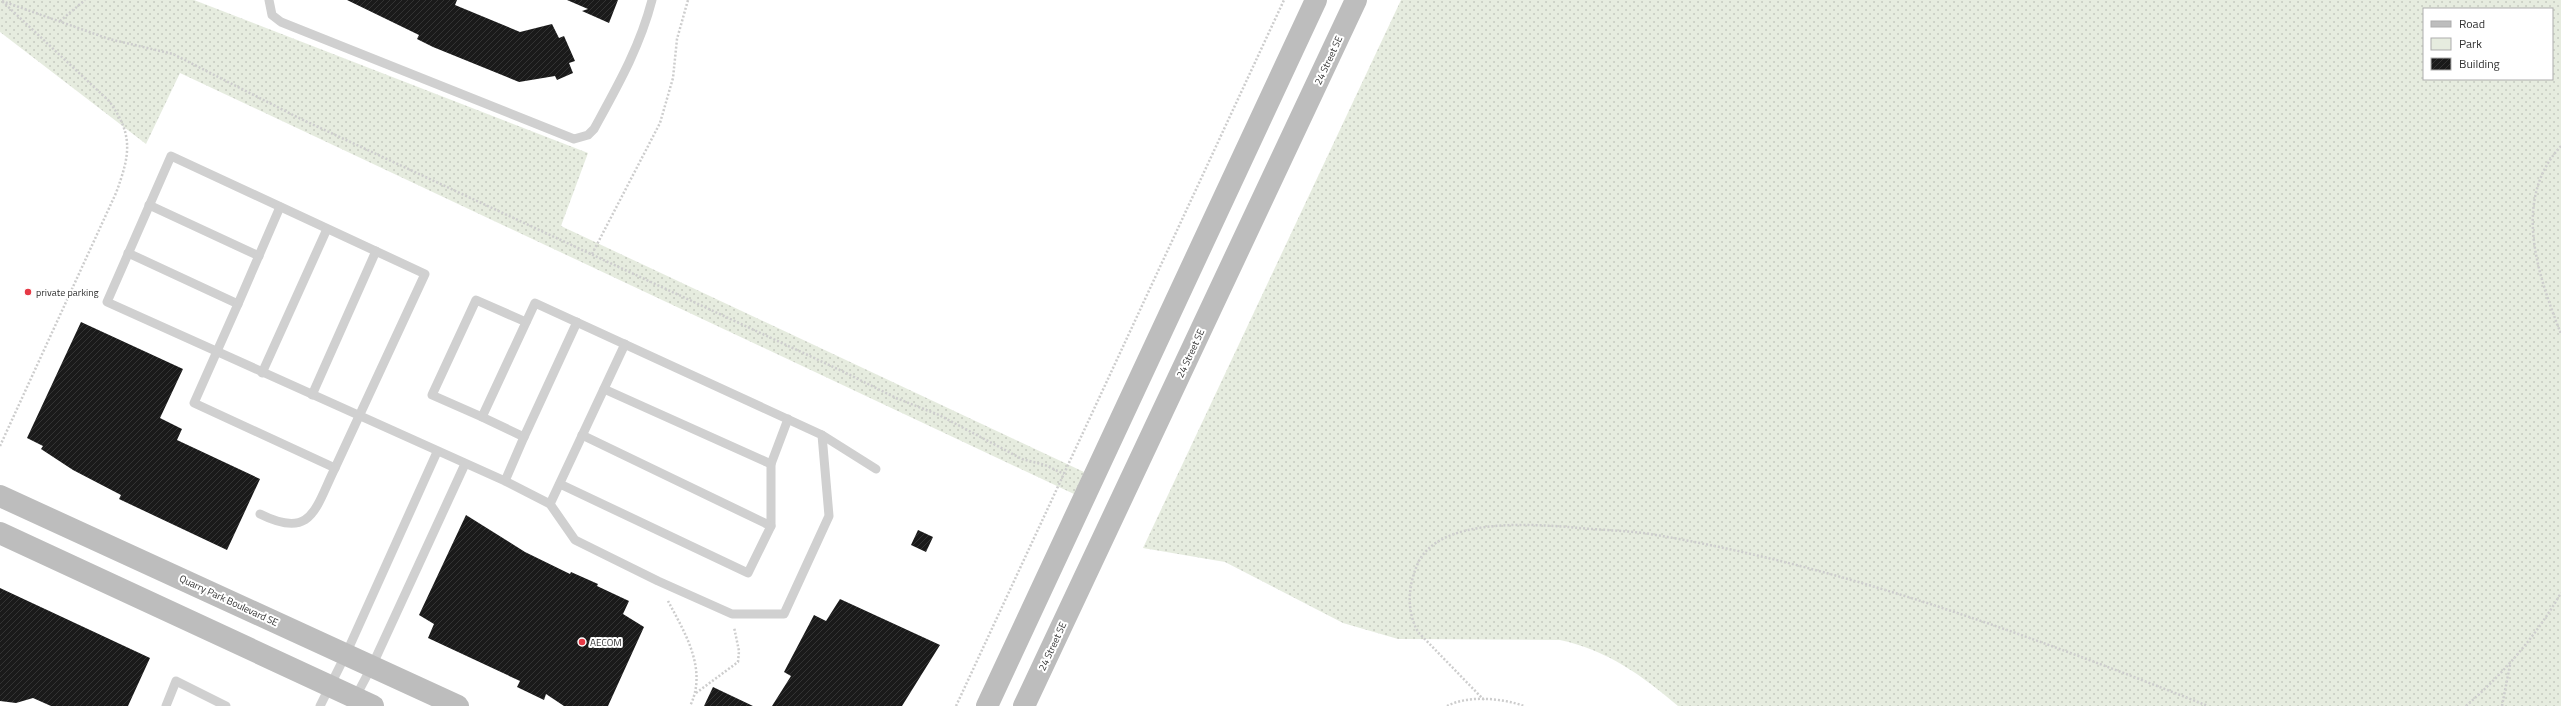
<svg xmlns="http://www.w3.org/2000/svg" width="2561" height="706" font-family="'Titillium Web',sans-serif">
	<defs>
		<pattern id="green-dots" width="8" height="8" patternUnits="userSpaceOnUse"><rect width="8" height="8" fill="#e6ecdf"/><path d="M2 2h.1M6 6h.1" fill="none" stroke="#c6cbc0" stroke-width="1.8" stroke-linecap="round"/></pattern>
		<pattern id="building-hatch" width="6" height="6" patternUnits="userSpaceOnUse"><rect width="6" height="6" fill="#1a1a1a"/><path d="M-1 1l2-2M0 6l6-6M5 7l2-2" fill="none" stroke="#333"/></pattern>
	</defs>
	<rect width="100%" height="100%" fill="#fff"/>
	<!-- green -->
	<g fill="url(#green-dots)" fill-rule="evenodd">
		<path d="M 0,0 L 194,0 L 588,153 L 561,226 L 1084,472 L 1074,494 L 180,73 L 146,144 L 0,32 Z"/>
		<path d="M 1401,0 L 2561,0 L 2561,706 L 1678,706 C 1643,676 1607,650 1560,640 L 1398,639 L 1343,623 L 1225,562 L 1143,548 ZM 2424,9 L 2552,9 L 2552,79 L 2424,79 Z"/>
	</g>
	<!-- building -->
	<g fill="url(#building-hatch)">
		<path d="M 347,0 L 457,0 L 455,5 L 520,32 L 552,24 L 559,38 L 564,36 L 575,61 L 569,63 L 573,73 L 557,80 L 555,76 L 519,82 L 433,47 L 417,39 L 419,35 Z"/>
		<path d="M 567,0 L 618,0 L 609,23 L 582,11 L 588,9 Z"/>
		<path d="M 81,322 L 183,369 L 160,418 L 182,429 L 177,440 L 260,479 L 227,550 L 119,499 L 121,495 L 73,470 L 41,449 L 43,446 L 27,438 Z"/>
		<path d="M 466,515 L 525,552 L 570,574 L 571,572 L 598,584 L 597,586 L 629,601 L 623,614 L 644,627 L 608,706 L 564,706 L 546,694 L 544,700 L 517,687 L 520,681 L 428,638 L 434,624 L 419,615 Z"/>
		<path d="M 918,530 L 933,537 L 926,552 L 911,545 Z"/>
		<path d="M 0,588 L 150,658 L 128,706 L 51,706 L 33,698 L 16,703 L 0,701 Z"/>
		<path d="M 840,599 L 940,645 L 902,706 L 772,706 L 791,676 L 784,672 L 814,615 L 826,621 Z"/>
		<path d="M 713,687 L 753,706 L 704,706 Z"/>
	</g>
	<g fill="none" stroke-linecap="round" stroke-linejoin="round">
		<!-- path -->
		<g stroke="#cdcdcd" stroke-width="2.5" stroke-dasharray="2 2" stroke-linecap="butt">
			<path d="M 2,1 L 109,39 L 173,54 L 301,119 L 842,371 L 896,398 L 939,415 L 1022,459 L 1045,465 L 1064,474"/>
			<path d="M 60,21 L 85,0"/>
			<path d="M 2561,146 C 2511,200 2538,275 2561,334"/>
			<path d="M 592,254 L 660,123 L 673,78 L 677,39 L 688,0"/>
			<path d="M 0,446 L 116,193 C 130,155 134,135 109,101 L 3,2"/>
			<path d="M 668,601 C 685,633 708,670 690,706"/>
			<path d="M 696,693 L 738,662 L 739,651 L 734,627"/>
			<path d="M 1484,700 L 1418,632 C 1406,610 1408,586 1418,563 C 1439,518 1527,524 1569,527 C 1595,530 1623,530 1650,534 C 1840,565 2029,635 2208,706"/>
			<path d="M 956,706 L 1284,0"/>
			<path d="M 1447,706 C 1468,695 1502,698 1524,706"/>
			<path d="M 2466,706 C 2504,673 2536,636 2561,593"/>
			<path d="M 2502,706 L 2510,665"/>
		</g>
		<!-- lane -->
		<g stroke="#d0d0d0" stroke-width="9">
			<path d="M 269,0 L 272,15 L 281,22 L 574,139 L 588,135 L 594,129 C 617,87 640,47 652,0"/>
			<path d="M 149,205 L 259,256"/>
			<path d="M 128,253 L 238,304 L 280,207"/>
			<path d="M 238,304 L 194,403 L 335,468 L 425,274 L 171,156 L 107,302 L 505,481 L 550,504 L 575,540 L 658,581 L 732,614 L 784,614 L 829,516 L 822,435 L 535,303 L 482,417 L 524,437 L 505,481"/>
			<path d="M 262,373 L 327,229"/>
			<path d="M 604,389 L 771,464 L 788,419"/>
			<path d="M 312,395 L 376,251"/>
			<path d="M 482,417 L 432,395 L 476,300 L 526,322"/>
			<path d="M 582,435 L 771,526 L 771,464"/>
			<path d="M 822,435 L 876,469"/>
			<path d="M 524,437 L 577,322"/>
			<path d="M 560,484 L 748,573 L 771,526"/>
			<path d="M 550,504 L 625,344"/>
			<path d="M 260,514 C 312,540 315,509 335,468"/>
			<path d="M 355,698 L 372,666 L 465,464"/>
			<path d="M 166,706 L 176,681 L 226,706"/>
			<path d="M 320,706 L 346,654 L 437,452"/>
		</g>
		<!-- secondary -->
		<g stroke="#bdbdbd" stroke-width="22">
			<path d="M 0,496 L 458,706"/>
			<path d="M 0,533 L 373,706"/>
			<path d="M 987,706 L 1316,0"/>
			<path d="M 1024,706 L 1356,0"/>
		</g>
	</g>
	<!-- markers -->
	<g fill="#e63946" stroke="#fff" stroke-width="1.5">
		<circle cx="28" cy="292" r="4"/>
		<circle cx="582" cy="642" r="4"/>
	</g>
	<g text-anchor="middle" stroke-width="4" stroke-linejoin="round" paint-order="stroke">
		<!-- street labels -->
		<g font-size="10" fill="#333" stroke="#fff">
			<text transform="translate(1328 60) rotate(-65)" y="4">24 Street SE</text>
			<text transform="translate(1190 353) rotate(-65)" y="4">24 Street SE</text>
			<text transform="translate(229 600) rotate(25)" y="4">Quarry Park Boulevard SE</text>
			<text transform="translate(1052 646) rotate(-65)" y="4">24 Street SE</text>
		</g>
		<!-- poi labels -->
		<g font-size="10" fill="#333" stroke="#fff" text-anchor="start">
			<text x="36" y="296">private parking</text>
			<text x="590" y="646">AECOM</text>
		</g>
	</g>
	<!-- legend -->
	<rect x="2423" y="8" width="130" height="72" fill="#ffffff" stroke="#adadad"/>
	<rect x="2431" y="21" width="20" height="6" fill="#bdbdbd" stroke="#adadad"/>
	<text x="2459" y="28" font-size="12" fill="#333333">Road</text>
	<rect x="2431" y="38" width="20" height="12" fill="#e6ecdf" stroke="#adadad"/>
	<text x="2459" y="48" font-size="12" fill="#333333">Park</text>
	<rect x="2431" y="58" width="20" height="12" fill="url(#building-hatch)" stroke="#adadad"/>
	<text x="2459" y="68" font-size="12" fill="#333333">Building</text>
</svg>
